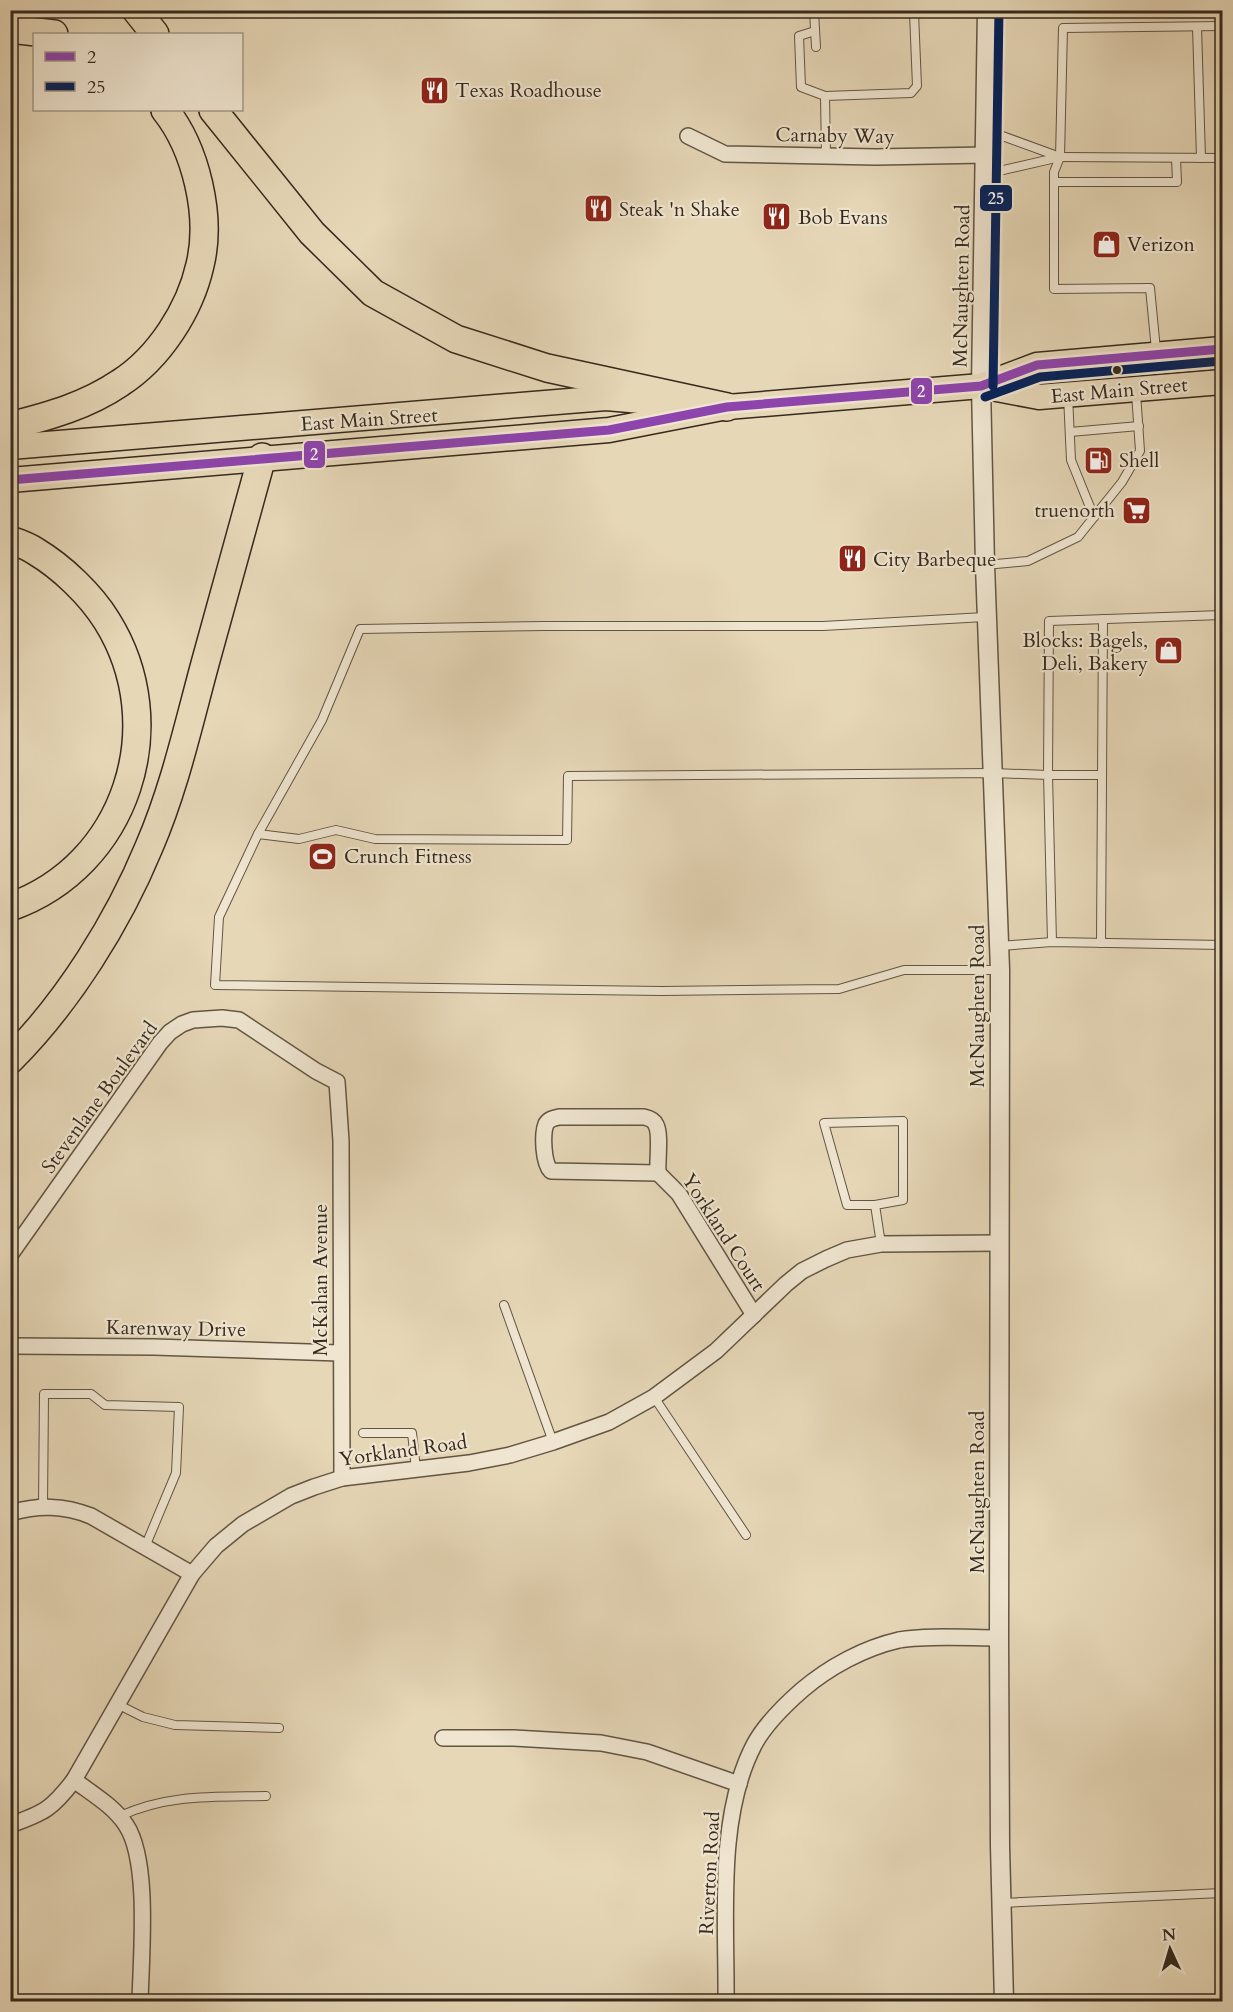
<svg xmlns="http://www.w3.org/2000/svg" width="1233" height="2012" font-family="Cardo,serif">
	<rect width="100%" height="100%" fill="#e6d7b7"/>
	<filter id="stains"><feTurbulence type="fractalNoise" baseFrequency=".00333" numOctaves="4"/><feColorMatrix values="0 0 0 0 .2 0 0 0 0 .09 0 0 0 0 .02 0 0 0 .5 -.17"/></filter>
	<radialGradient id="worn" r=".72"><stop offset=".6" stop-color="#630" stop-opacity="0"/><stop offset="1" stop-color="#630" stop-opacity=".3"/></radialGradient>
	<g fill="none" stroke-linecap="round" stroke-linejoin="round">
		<defs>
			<g id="service">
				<path d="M 1197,27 L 1201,158"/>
				<path d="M 815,31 L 799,36 L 801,87 L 825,96"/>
				<path d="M 816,47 L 814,11 L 817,10"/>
				<path d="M 826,156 L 825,96 L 911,93 L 917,86 L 914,13 L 912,10"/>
				<path d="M 1060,157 L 1222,158"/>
				<path d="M 986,174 L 1060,157 L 986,130"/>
				<path d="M 1054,182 L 1177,182 L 1176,158"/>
				<path d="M 1156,350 L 1150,288 L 1054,289 L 1054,172 L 1060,157 L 1063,28 L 1222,26"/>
				<path d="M 1068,396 L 1071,460 L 1094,517"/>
				<path d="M 1070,432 L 1139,426"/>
				<path d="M 985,565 L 1028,561 L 1078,537 L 1122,482 L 1140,451 L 1136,393"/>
				<path d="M 985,617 L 823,626 L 545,626 L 360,629 L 322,720 L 258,834 L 219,917 L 215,985 L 662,991 L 839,989 L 904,970 L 1000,970"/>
				<path d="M 1102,775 L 1048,775 L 1049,621 L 1222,615"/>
				<path d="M 258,834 L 299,839 L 336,830 L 375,839 L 567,840 L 568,776 L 994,773 L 1048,775 L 1052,942"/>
				<path d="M 1101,943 L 1103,619"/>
				<path d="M 1000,946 L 1052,942 L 1222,945"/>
				<path d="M 903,1121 L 903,1200 L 875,1205 L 847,1205 L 824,1123 Z"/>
				<path d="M 875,1205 L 881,1244"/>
				<path d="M 504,1305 L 553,1442"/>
				<path d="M 654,1397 L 746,1535"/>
				<path d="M 363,1433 L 412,1433 L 416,1469"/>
				<path d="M 43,1506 L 44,1394 L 91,1394 L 105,1405 L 179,1407 L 176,1473 L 145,1547"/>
				<path d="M 117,1704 L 143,1717 L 175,1725 L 279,1728"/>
				<path d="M 120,1816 C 169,1794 213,1797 266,1796"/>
				<path d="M 1002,1903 L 1222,1893"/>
			</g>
			<g id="minor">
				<path d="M 688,136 L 725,154 L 876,157 L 986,155"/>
				<path d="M 559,1117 L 644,1117 C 649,1118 654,1120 656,1125 C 661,1134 657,1162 658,1173 L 551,1171 C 543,1163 542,1134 546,1124 C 549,1119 554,1118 559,1117 Z"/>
				<path d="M 658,1173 L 679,1194 L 754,1315"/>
				<path d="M 10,1255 L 160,1043 L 170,1032 L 182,1024 L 193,1020 L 222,1018 L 239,1020 L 316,1071 L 337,1082 L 341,1141 L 342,1478"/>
				<path d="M 10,1346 L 154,1347 L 340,1353"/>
				<path d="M 10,1513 C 39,1505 63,1505 91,1516 L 192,1574"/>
				<path d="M 443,1738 L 514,1738 L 601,1743 L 647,1752 L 739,1784"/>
				<path d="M 74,1780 C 91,1793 114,1806 126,1825 C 150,1861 141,1956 140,2002"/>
				<path d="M 10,1825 C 44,1813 52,1809 74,1780 L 192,1574 L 216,1546 L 243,1524 L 291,1496 L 314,1487 L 342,1478 L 469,1463 L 510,1455 L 553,1442 L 609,1422 L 654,1397 L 716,1351 L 786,1284 L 802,1271 L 826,1259 L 847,1250 L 881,1244 L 1000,1243"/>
				<path d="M 726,2002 C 727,1920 716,1818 754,1745 C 764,1726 786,1704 802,1690 C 829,1667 864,1648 899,1640 C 927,1635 969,1638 999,1638"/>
			</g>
			<path id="tertiary" d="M 987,10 L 981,386 L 985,565 L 1000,970 L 999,1638 L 1000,1846 L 1004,2002"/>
			<g id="primary">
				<path d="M 981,386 L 1039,397 L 1222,382"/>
				<path d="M 10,447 L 606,398 L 665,403"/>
				<path d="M 10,480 L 609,430 L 727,407 L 981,386 L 1037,365 L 1222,349"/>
			</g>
			<g id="motorway">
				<path d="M 136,10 L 155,34"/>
				<path d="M 10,29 L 54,34"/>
				<path d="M 213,110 L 312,233 L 373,293 L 456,339 L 547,368 L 727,407"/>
				<path d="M 10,426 C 49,416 86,406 120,383 C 159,358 190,310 200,265 C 212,216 196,149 165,110"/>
				<path d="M 10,540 C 19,543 28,546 35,551 C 62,567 91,595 107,621 C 172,725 127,866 10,907"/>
				<path d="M 10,1060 C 68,1002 118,922 149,847 C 175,787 189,722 206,660 C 225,592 243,525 262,457"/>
			</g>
		</defs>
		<!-- service casing -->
		<use href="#service" stroke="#635544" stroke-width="10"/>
		<!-- minor casing -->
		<use href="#minor" stroke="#635544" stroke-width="18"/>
		<!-- tertiary casing -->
		<use href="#tertiary" stroke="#635544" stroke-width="21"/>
		<!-- primary casing -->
		<use href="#primary" stroke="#372a1d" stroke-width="27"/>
		<!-- motorway casing -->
		<use href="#motorway" stroke="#372a1d" stroke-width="30"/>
		<!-- service -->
		<use href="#service" stroke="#efe5d0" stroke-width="8"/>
		<!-- minor -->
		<use href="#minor" stroke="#efe5d0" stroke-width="15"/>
		<!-- tertiary -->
		<use href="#tertiary" stroke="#efe5d0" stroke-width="18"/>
		<!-- primary -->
		<use href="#primary" stroke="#e6d7b7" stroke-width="24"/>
		<!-- motorway -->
		<use href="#motorway" stroke="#e6d7b7" stroke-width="27"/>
		<defs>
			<path id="bus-1" d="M 10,480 L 609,430 L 727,407 L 981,386 L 1037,365 L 1222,349"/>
			<g id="bus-2">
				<path d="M 993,386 L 999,10"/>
				<path d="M 985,397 L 1040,377 L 1222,361"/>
			</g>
		</defs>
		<!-- bus-1 casing -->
		<use href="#bus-1" stroke="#efe5d0" stroke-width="14"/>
		<!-- bus-2 casing -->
		<use href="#bus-2" stroke="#efe5d0" stroke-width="14"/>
		<!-- bus-1 -->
		<use href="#bus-1" stroke="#8e44ad" stroke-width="9"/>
		<!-- bus-2 -->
		<use href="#bus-2" stroke="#00205b" stroke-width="9"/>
	</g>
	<!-- icons -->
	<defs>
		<symbol id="restaurant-square" viewBox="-11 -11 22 22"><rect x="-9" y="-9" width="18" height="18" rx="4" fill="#8f2418" stroke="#efe5d0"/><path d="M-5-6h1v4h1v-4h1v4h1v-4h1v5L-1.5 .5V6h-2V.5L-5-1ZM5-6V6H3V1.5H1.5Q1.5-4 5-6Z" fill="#fff"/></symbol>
		<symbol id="shop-square" viewBox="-11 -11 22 22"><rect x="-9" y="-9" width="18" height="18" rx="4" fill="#8f2418" stroke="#efe5d0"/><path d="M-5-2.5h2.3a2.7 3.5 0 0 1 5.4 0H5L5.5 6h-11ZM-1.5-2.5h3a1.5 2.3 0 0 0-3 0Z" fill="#fff"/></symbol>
		<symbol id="fuel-square" viewBox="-11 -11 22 22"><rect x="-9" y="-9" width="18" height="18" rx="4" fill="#8f2418" stroke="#efe5d0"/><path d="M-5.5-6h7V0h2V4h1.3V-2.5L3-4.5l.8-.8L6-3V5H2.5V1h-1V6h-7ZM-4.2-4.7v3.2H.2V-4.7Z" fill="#fff"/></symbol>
		<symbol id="supermarket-square" viewBox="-11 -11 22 22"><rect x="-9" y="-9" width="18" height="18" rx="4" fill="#8f2418" stroke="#efe5d0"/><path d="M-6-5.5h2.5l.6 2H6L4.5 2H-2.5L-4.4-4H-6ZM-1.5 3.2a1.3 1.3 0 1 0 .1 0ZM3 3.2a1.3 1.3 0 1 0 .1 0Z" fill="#fff"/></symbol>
		<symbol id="stadium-square" viewBox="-11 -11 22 22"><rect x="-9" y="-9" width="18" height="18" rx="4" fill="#8f2418" stroke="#efe5d0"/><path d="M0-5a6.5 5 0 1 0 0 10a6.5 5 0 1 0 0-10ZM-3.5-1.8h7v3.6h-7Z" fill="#fff"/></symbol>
	</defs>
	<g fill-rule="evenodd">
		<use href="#restaurant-square" x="418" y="74" width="33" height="33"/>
		<use href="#restaurant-square" x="582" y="192" width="33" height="33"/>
		<use href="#restaurant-square" x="760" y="200" width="33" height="33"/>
		<use href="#shop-square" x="1090" y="228" width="33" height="33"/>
		<use href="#fuel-square" x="1082" y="444" width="33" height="33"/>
		<use href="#supermarket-square" x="1120" y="494" width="33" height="33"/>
		<use href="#restaurant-square" x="836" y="542" width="33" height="33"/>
		<use href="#shop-square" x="1152" y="634" width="33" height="33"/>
		<use href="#stadium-square" x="306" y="840" width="33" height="33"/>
	</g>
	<!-- markers -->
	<circle fill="#372a1d" stroke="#efe5d0" stroke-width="2" cx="1117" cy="370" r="5"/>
	<g text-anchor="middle" stroke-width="4.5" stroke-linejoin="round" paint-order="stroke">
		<!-- poi labels -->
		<g font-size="20" fill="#372a1d" stroke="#efe5d0" text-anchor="start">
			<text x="455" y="97">Texas Roadhouse</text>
			<text x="619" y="216">Steak 'n Shake</text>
			<text x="798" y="224">Bob Evans</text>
			<text x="1127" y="251">Verizon</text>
			<text x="1119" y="467">Shell</text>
			<text x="1115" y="517" text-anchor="end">truenorth</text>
			<text x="873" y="566">City Barbeque</text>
			<text x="1148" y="647" text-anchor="end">Blocks: Bagels,<tspan x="1148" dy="23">Deli, Bakery</tspan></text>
			<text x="344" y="863">Crunch Fitness</text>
		</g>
		<!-- street labels -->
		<g font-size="20" fill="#372a1d" stroke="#efe5d0">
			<text transform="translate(835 135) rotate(1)" y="7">Carnaby Way</text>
			<text transform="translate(961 286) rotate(-89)" y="7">McNaughten Road</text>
			<text transform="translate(1119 390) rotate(-5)" y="7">East Main Street</text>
			<text transform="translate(369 419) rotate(-4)" y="7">East Main Street</text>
			<text transform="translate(977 1006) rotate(-90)" y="7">McNaughten Road</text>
			<text transform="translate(99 1097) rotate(-54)" y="7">Stevenlane Boulevard</text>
			<text transform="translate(724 1232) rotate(57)" y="7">Yorkland Court</text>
			<text transform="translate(320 1280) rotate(-90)" y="7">McKahan Avenue</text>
			<text transform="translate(176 1328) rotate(1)" y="7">Karenway Drive</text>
			<text transform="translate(403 1450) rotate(-8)" y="7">Yorkland Road</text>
			<text transform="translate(977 1492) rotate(-90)" y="7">McNaughten Road</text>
			<text transform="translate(709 1873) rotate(-87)" y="7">Riverton Road</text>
		</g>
	</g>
	<g stroke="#efe5d0" stroke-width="2">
		<rect x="979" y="184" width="34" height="28" rx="6" fill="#00205b"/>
		<rect x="910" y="377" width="23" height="28" rx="6" fill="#8e44ad"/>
		<rect x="303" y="440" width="23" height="29" rx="6" fill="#8e44ad"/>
	</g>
	<g font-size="16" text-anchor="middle" font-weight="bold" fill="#fff">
		<text x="996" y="204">25</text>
		<text x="921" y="397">2</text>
		<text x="314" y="460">2</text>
	</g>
	<!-- margin -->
	<rect width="1233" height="2012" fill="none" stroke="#e6d7b7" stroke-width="36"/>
	<rect x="12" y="12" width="1209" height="1988" fill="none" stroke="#372a1d" stroke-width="3"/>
	<rect x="18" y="18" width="1197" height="1976" fill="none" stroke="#372a1d" stroke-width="1.5"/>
	<!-- legend -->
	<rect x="33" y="33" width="210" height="78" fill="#efe5d0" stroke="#a59a88" stroke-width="1.5"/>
	<rect x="45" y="52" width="30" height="9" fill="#8e44ad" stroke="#a59a88" stroke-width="1.5"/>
	<text x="87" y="63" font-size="18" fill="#372a1d">2</text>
	<rect x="45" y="82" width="30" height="9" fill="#00205b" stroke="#a59a88" stroke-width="1.5"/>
	<text x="87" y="93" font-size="18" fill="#372a1d">25</text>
	<!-- north arrow -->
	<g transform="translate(1170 1949) rotate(356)" stroke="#efe5d0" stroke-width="4.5" paint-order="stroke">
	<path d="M0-4.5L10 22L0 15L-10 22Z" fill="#372a1d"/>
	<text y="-9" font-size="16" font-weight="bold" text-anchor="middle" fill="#372a1d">N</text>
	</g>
	<rect width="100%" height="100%" filter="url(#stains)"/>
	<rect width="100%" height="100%" fill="url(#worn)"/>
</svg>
